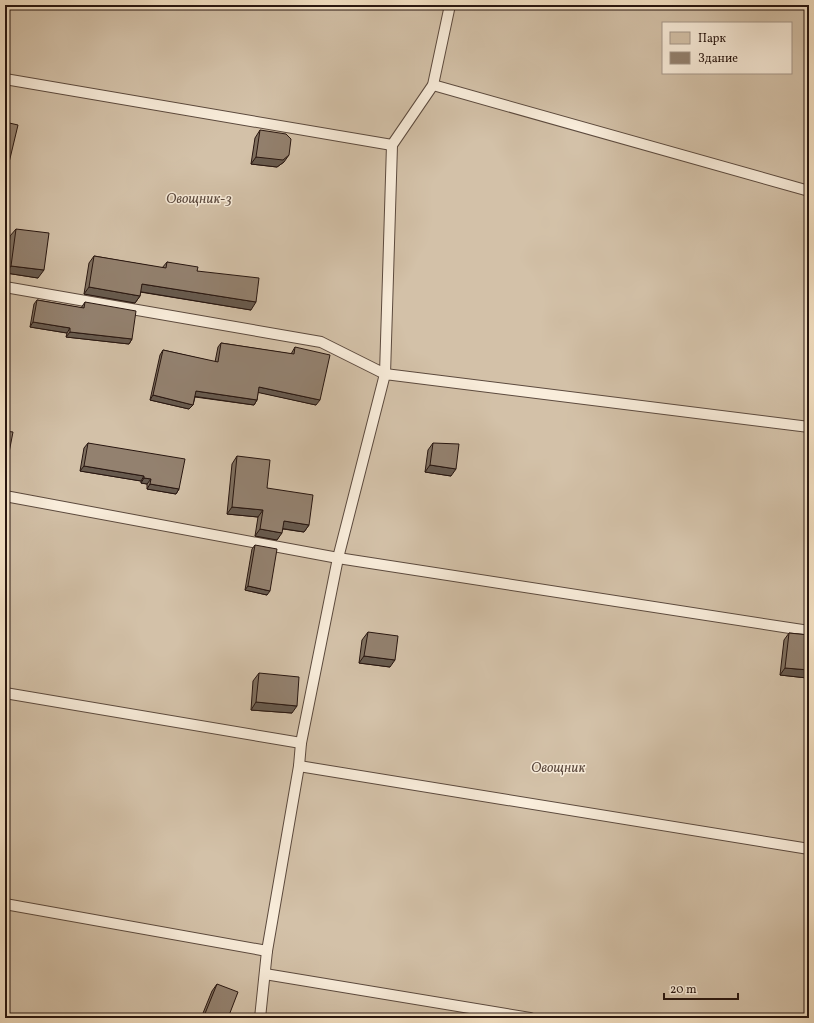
<svg xmlns="http://www.w3.org/2000/svg" width="814" height="1023" font-family="Vollkorn,serif">
	<rect width="100%" height="100%" fill="#f6e4c7"/>
	<filter id="stains"><feTurbulence type="fractalNoise" baseFrequency=".005" numOctaves="4"/><feColorMatrix values="0 0 0 0 .2 0 0 0 0 .09 0 0 0 0 .02 0 0 0 .5 -.17"/></filter>
	<radialGradient id="worn" r=".72"><stop offset=".6" stop-color="#630" stop-opacity="0"/><stop offset="1" stop-color="#630" stop-opacity=".3"/></radialGradient>
	<!-- green -->
	<path fill="#d3c1a8" stroke="#7e6c5c" fill-rule="evenodd" d="M 5,5 L 809,5 L 809,1018 L 5,1018 ZM 663,23 L 791,23 L 791,73 L 663,73 Z"/>
	<g fill="none" stroke-linecap="round" stroke-linejoin="round">
		<defs>
			<g id="lane">
				<path d="M 5,79 L 392,145"/>
				<path d="M 433,85 L 809,191"/>
				<path d="M 5,287 L 321,342 L 385,374 L 392,145 L 433,85 L 450,5"/>
				<path d="M 5,496 L 338,558 L 809,631"/>
				<path d="M 5,693 L 301,743"/>
				<path d="M 299,766 L 809,849"/>
				<path d="M 5,904 L 267,951"/>
				<path d="M 265,974 L 530,1018"/>
				<path d="M 260,1018 L 267,951 L 299,766 L 301,743 L 338,558 L 385,374 L 809,427"/>
			</g>
		</defs>
		<!-- lane casing -->
		<use href="#lane" stroke="#5c4a3e" stroke-width="12"/>
		<!-- lane -->
		<use href="#lane" stroke="#f9eddb" stroke-width="10"/>
	</g>
	<!-- wall -->
	<g fill="#7e6f5f" stroke="#281610">
		<path d="M 260,130 L 284,162 L 277,167 L 251,164 L 255,138 Z"/>
		<path d="M 16,229 L 38,278 L 6,273 L 10,236 Z"/>
		<path d="M 94,256 L 162,268 L 167,262 L 197,271 L 251,310 L 140,292 L 140,296 L 135,303 L 84,294 L 89,263 Z"/>
		<path d="M 37,300 L 81,308 L 85,302 L 132,339 L 129,344 L 66,337 L 67,333 L 30,327 L 34,304 Z"/>
		<path d="M 221,343 L 291,354 L 295,347 L 316,405 L 258,392 L 257,400 L 254,405 L 195,397 L 193,405 L 189,409 L 150,400 L 160,355 L 163,350 L 215,362 L 218,347 Z"/>
		<path d="M 88,443 L 179,489 L 176,494 L 147,489 L 147,484 L 141,483 L 141,481 L 80,471 L 84,448 Z"/>
		<path d="M 433,443 L 451,476 L 425,472 L 428,450 Z"/>
		<path d="M 237,456 L 267,488 L 309,525 L 304,532 L 283,529 L 277,540 L 255,536 L 258,517 L 227,514 L 232,464 Z"/>
		<path d="M 255,545 L 267,595 L 245,590 L 252,549 Z"/>
		<path d="M 368,632 L 390,667 L 359,663 L 362,640 Z"/>
		<path d="M 789,633 L 809,635 L 809,676 L 807,678 L 780,675 L 784,640 Z"/>
		<path d="M 259,673 L 292,713 L 251,710 L 253,681 Z"/>
		<path d="M 217,984 L 228,1018 L 201,1018 L 212,991 Z"/>
	</g>
	<!-- shaded-wall -->
	<g fill="#675a4e" stroke="#281610">
		<path d="M 289,155 L 284,162 L 277,167 L 251,164 L 256,157 Z"/>
		<path d="M 11,266 L 44,270 L 38,278 L 6,273 Z"/>
		<path d="M 142,284 L 256,302 L 251,310 L 136,291 Z"/>
		<path d="M 89,287 L 140,296 L 135,303 L 84,294 Z"/>
		<path d="M 33,322 L 70,328 L 67,333 L 30,327 Z"/>
		<path d="M 70,332 L 132,339 L 129,344 L 66,337 Z"/>
		<path d="M 259,387 L 320,400 L 316,405 L 256,392 Z"/>
		<path d="M 196,391 L 257,400 L 254,405 L 192,396 Z"/>
		<path d="M 153,395 L 193,405 L 189,409 L 150,400 Z"/>
		<path d="M 430,465 L 456,469 L 451,476 L 425,472 Z"/>
		<path d="M 84,466 L 144,476 L 141,481 L 80,471 Z"/>
		<path d="M 144,478 L 151,479 L 147,484 L 141,483 Z"/>
		<path d="M 150,484 L 179,489 L 176,494 L 147,489 Z"/>
		<path d="M 232,507 L 263,510 L 258,517 L 227,514 Z"/>
		<path d="M 284,521 L 309,525 L 304,532 L 279,528 Z"/>
		<path d="M 260,529 L 282,533 L 277,540 L 255,536 Z"/>
		<path d="M 248,586 L 270,591 L 267,595 L 245,590 Z"/>
		<path d="M 364,656 L 395,660 L 390,667 L 359,663 Z"/>
		<path d="M 785,668 L 809,670 L 809,676 L 807,678 L 780,675 Z"/>
		<path d="M 256,702 L 297,706 L 292,713 L 251,710 Z"/>
		<path d="M 204,1016 L 210,1018 L 203,1018 Z"/>
	</g>
	<!-- building -->
	<g fill="#93816f" stroke="#281610">
		<path d="M 5,122 L 18,125 L 7,171 L 5,171 Z"/>
		<path d="M 260,130 L 286,134 L 291,139 L 289,155 L 283,160 L 256,157 Z"/>
		<path d="M 16,229 L 49,233 L 44,270 L 11,266 Z"/>
		<path d="M 94,256 L 166,268 L 167,262 L 198,267 L 197,271 L 259,278 L 256,302 L 142,284 L 140,296 L 89,287 Z"/>
		<path d="M 37,300 L 84,308 L 85,302 L 136,311 L 132,339 L 70,332 L 70,328 L 33,322 Z"/>
		<path d="M 221,343 L 294,354 L 295,347 L 330,355 L 320,400 L 259,387 L 257,400 L 196,391 L 193,405 L 153,395 L 163,350 L 218,362 Z"/>
		<path d="M 5,431 L 13,432 L 7,463 L 5,462 Z"/>
		<path d="M 88,443 L 185,459 L 179,489 L 150,484 L 151,479 L 144,478 L 144,476 L 84,466 Z"/>
		<path d="M 433,443 L 459,444 L 456,469 L 430,465 Z"/>
		<path d="M 237,456 L 270,460 L 267,488 L 313,495 L 309,525 L 284,521 L 282,533 L 260,529 L 263,510 L 232,507 Z"/>
		<path d="M 255,545 L 277,549 L 270,591 L 248,586 Z"/>
		<path d="M 368,632 L 398,636 L 395,660 L 364,656 Z"/>
		<path d="M 789,633 L 809,635 L 809,670 L 785,668 Z"/>
		<path d="M 259,673 L 299,677 L 297,706 L 256,702 Z"/>
		<path d="M 217,984 L 238,992 L 228,1018 L 210,1018 L 204,1016 Z"/>
	</g>
	<g text-anchor="middle" stroke-width="3" stroke-linejoin="round" paint-order="stroke">
		<!-- park labels -->
		<g font-size="14" font-style="italic" fill="#5b493e" stroke="#f9eddb">
			<text x="199" y="203">Овощник-3</text>
			<text x="558" y="772">Овощник</text>
		</g>
	</g>
	<!-- margin -->
	<rect width="814" height="1023" fill="none" stroke="#f6e4c7" stroke-width="20"/>
	<rect x="6" y="6" width="802" height="1011" fill="none" stroke="#281610" stroke-width="2"/>
	<rect x="10" y="10" width="794" height="1003" fill="none" stroke="#281610"/>
	<!-- legend -->
	<rect x="662" y="22" width="130" height="52" fill="#f9eddb" stroke="#a5978a"/>
	<rect x="670" y="32" width="20" height="12" fill="#d3c1a8" stroke="#a5978a"/>
	<text x="698" y="42" font-size="12" fill="#281610">Парк</text>
	<rect x="670" y="52" width="20" height="12" fill="#93816f" stroke="#a5978a"/>
	<text x="698" y="62" font-size="12" fill="#281610">Здание</text>
	<!-- scale -->
	<path d="M664 993v6h74v-6" fill="none" stroke="#281610" stroke-width="2"/>
	<text x="670" y="993" font-size="12" fill="#281610" stroke="#f9eddb" stroke-width="3" paint-order="stroke">20 m</text>
	<rect width="100%" height="100%" filter="url(#stains)"/>
	<rect width="100%" height="100%" fill="url(#worn)"/>
</svg>
